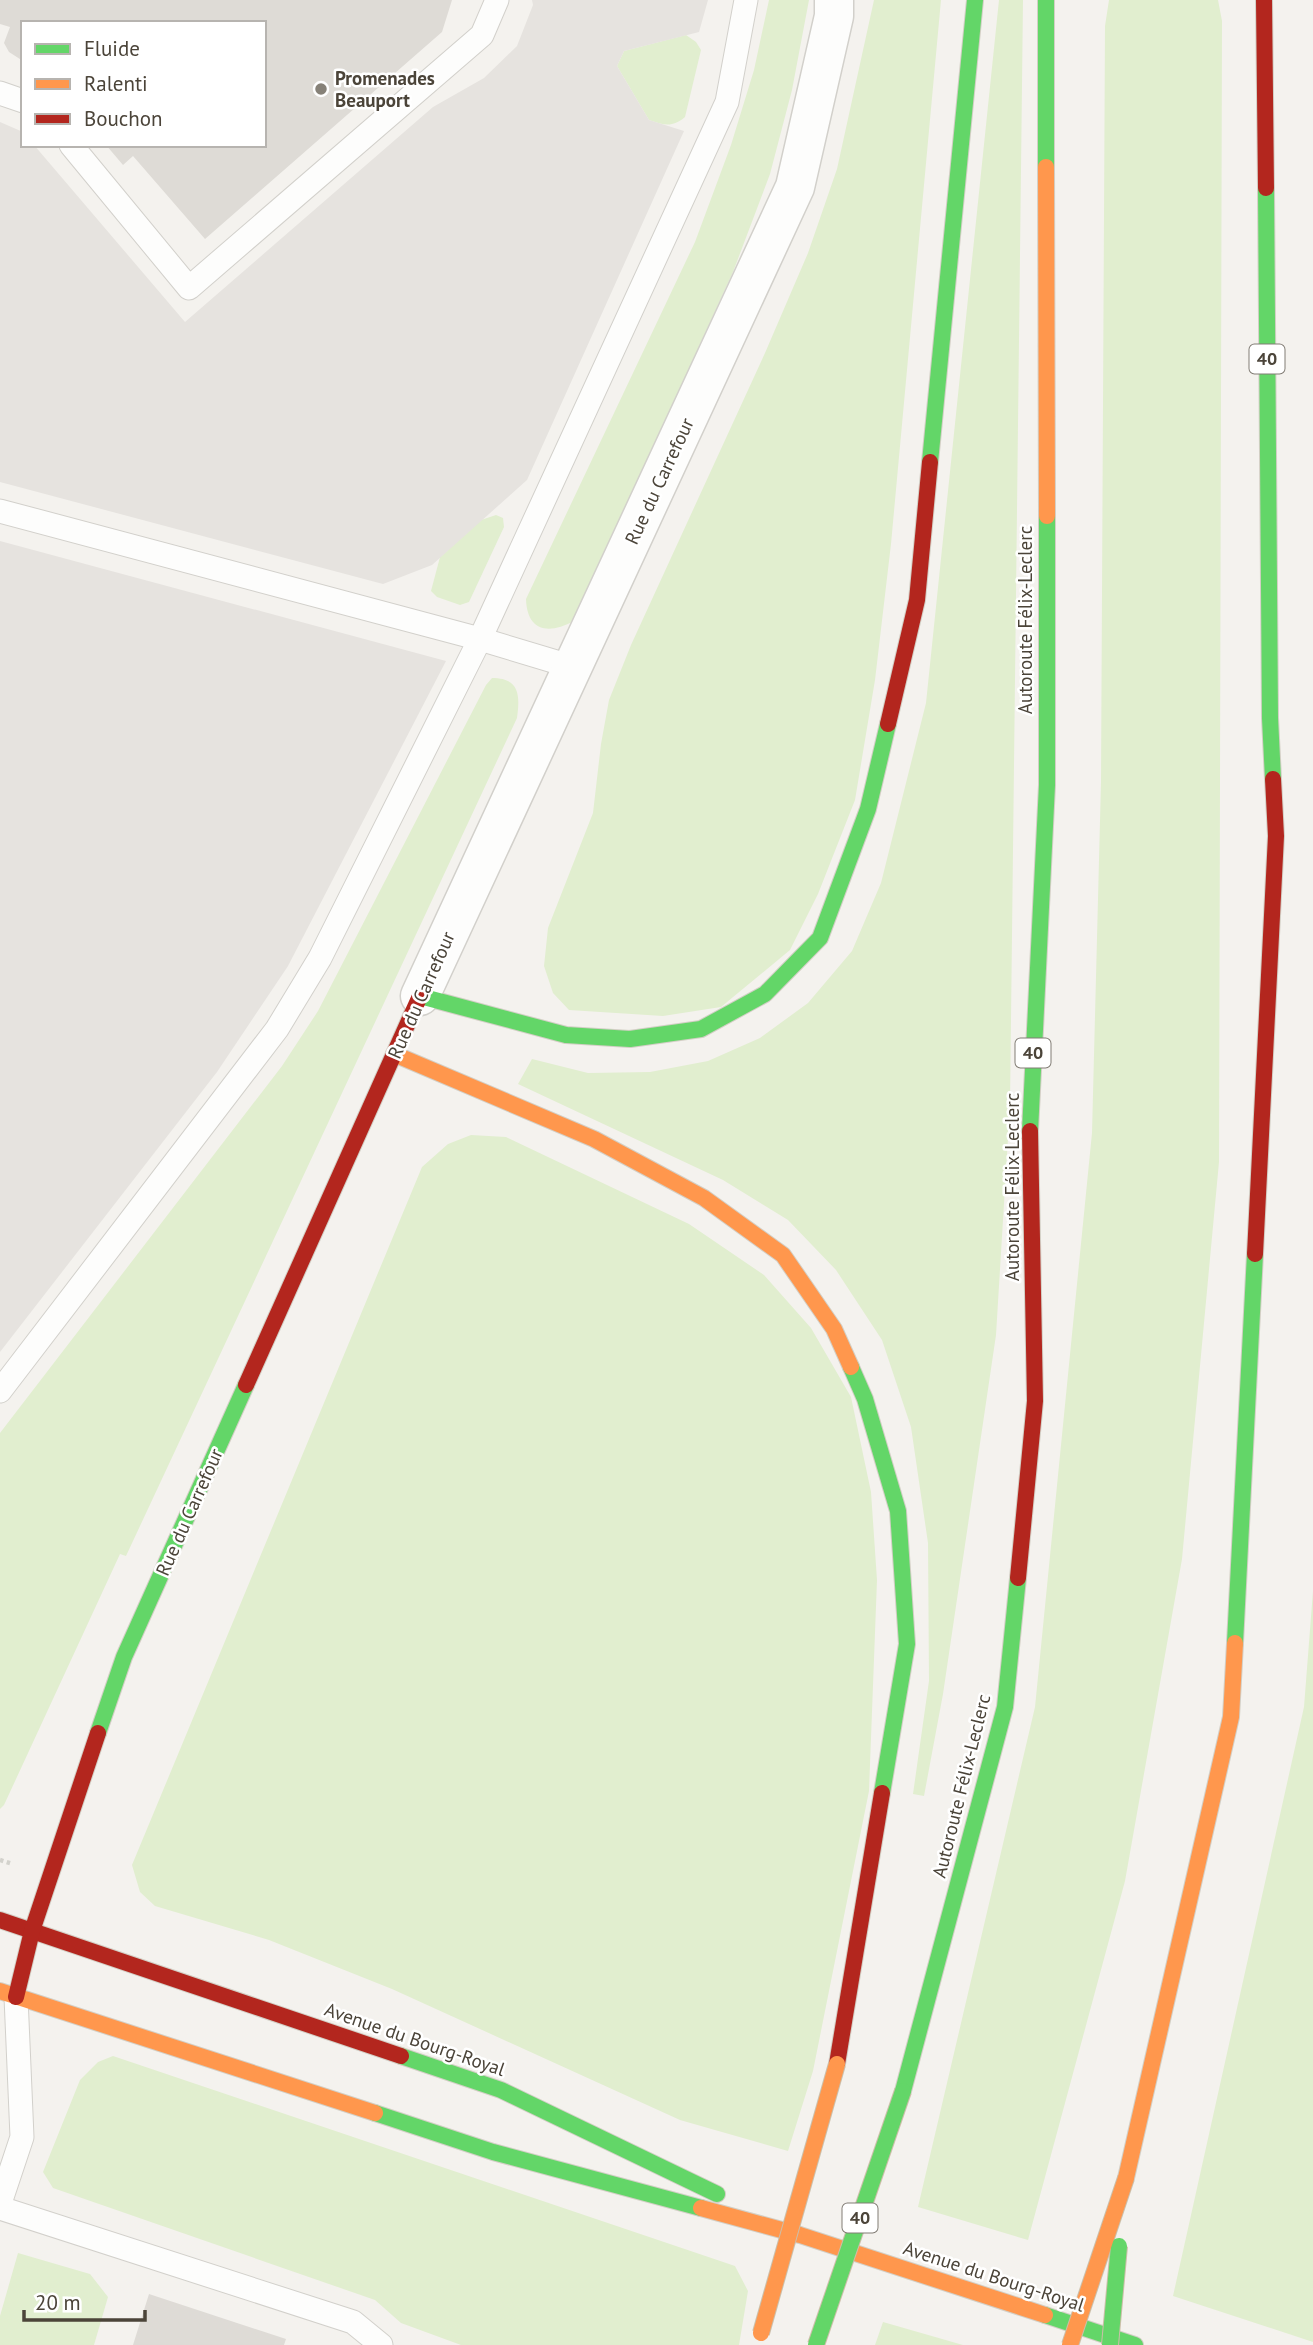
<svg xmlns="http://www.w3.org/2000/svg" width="1313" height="2345" font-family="'PT Sans',sans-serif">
	<rect width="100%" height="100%" fill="#f4f2ee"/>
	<!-- green -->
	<g fill="#e1eecf">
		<path d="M 769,0 L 809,0 L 792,90 L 770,174 L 733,272 L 574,621 C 548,635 527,631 526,599 L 695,242 L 731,145 L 754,70 Z"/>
		<path d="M 874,0 L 941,0 L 891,544 L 875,680 L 855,800 L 818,894 L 790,950 L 721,1007 L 663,1016 L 569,1010 L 553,993 L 544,966 L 548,928 L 593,813 L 601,744 L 609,700 L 631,645 L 765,353 L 808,253 L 837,169 Z"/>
		<path d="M 999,0 L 1023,0 L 1010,1105 L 996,1335 L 943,1694 L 924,1796 L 913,1794 L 929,1681 L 928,1543 L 911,1427 L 882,1340 L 836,1270 L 788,1220 L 723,1180 L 518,1084 L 532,1059 L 588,1073 L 650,1072 L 708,1061 L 760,1038 L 808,1003 L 852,951 L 881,883 L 926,703 Z"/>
		<path d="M 1109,0 L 1218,0 L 1222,21 L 1219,1162 L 1182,1559 L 1125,1881 L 1028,2240 L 918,2207 L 1035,1707 L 1092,1133 L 1101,782 L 1105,26 Z"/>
		<path d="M 686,35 L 696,42 L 701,50 L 685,117 C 672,128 664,125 649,120 L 617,66 L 624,51 Z"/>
		<path d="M 496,515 L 503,518 L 504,527 L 469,602 L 460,605 L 437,597 L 431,591 L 440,557 L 481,520 Z"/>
		<path d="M 492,678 C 520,678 520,696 517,718 L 126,1556 L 120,1554 L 4,1805 L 0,1809 L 0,1433 L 282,1066 L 318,1011 L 486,685 Z"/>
		<path d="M 471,1135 L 506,1137 L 689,1224 L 764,1275 L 811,1328 L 851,1397 L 871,1492 L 877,1580 L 869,1791 L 813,2071 L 788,2151 L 680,2120 L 392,1989 L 269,1940 L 155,1906 L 140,1892 L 132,1865 L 422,1167 L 448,1144 Z"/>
		<path d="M 1313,1591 L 1313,2342 L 1173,2296 L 1304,1707 Z"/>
		<path d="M 113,2056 L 735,2266 L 748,2291 L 739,2345 L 461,2345 L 401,2323 L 375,2300 L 53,2188 L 43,2172 L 80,2080 L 98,2062 Z"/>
		<path d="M 18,2253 L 90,2274 L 108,2297 L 94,2345 L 0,2345 L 0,2316 Z"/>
		<path d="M 883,2322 L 963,2345 L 875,2345 Z"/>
	</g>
	<!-- parking -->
	<g fill="#e6e3df">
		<path d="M 532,0 L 708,0 L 699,32 L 624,51 L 617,66 L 649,120 L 684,131 L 527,480 L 432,565 L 383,584 L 0,482 L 0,122 L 23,132 L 23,145 L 34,145 L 185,322 L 433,107 L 484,78 L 517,46 L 533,5 Z"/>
		<path d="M 0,541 L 446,661 L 288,966 L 217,1072 L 0,1352 Z"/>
	</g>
	<!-- building -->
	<g fill="#dedbd6">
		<path d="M 0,0 L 452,0 L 442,32 L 205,239 L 133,156 L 123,165 L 106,145 L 264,145 L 264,23 L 23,23 L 23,61 L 9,52 L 4,43 L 10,27 L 0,24 Z"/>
		<path d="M 149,2294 L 286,2339 L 284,2345 L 133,2345 Z"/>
	</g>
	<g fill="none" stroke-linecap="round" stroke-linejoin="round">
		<defs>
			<g id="lane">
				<path d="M 0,93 L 23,101"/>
				<path d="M 71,145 L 189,288 L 482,35 L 497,0"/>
				<path d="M 0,511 L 480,639 L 573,667"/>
				<path d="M 0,1391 L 277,1029 L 320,958 L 480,639 L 727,102 L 746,0"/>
				<path d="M 0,2203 L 22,2137 L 16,1997"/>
				<path d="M 0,2208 L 353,2322 L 381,2345"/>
			</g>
			<path id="street" d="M 420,996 L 795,187 L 834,16 L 834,0"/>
			<g id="fast">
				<path d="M 1046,0 L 1046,167"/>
				<path d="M 1266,188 L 1270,718 L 1273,779"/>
				<path d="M 930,462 L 975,0"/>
				<path d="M 420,996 L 566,1035 L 630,1039 L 701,1029 L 765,994 L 820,938 L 868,809 L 888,724"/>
				<path d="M 1030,1131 L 1047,785 L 1047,516"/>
				<path d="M 851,1367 L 865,1399 L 898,1511 L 907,1644 L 882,1793"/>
				<path d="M 1235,1643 L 1255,1254"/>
				<path d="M 98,1733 L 124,1657 L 246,1385"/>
				<path d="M 401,2056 L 501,2090 L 717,2194"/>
				<path d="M 903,2091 L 1005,1707 L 1018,1578"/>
				<path d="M 375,2113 L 493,2152 L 701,2208"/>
				<path d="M 1045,2315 L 1135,2345"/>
			</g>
			<g id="slow">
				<path d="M 1046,167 L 1047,516"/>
				<path d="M 394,1054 L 594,1139 L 704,1198 L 783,1255 L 834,1329 L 851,1367"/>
				<path d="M 0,1991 L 375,2113"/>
				<path d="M 1126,2178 L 1231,1717 L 1235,1643"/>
				<path d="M 701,2208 L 800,2235 L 1045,2315"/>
			</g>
			<g id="jam">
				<path d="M 1264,0 L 1266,188"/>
				<path d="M 888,724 L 917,600 L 930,462"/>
				<path d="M 1255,1254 L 1276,836 L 1273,779"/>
				<path d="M 246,1385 L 420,996"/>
				<path d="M 1018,1578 L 1035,1401 L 1030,1131"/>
				<path d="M 0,1920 L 401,2056"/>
				<path d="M 16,1997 L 32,1931 L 98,1733"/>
				<path d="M 837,2064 L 882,1793"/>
			</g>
		</defs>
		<!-- lane casing -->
		<use href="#lane" stroke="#d2d0cb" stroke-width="25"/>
		<!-- street casing -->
		<use href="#street" stroke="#d2d0cb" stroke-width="41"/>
		<!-- fast casing -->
		<use href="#fast" stroke="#d3cfc5" stroke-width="18"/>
		<!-- slow casing -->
		<use href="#slow" stroke="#d3cfc5" stroke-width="18"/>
		<!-- jam casing -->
		<use href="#jam" stroke="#d3cfc5" stroke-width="18"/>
		<!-- path -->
		<path stroke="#d3d2cc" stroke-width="4.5" stroke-dasharray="3.5 3.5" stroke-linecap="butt" d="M 0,1860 L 13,1864"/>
		<!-- lane -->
		<use href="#lane" stroke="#fdfdfc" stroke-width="23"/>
		<!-- street -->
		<use href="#street" stroke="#fdfdfc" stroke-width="38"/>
		<!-- fast -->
		<use href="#fast" stroke="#63d668" stroke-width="16"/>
		<!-- slow -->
		<use href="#slow" stroke="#ff974d" stroke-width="16"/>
		<!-- jam -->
		<use href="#jam" stroke="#b3261e" stroke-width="16"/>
		<defs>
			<g id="fast-bridge">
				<path d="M 816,2345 L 903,2091"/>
				<path d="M 1110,2345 L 1119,2246"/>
			</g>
			<g id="slow-bridge">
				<path d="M 761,2333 L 837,2064"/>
				<path d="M 1070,2345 L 1126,2178"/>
			</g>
		</defs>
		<!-- fast-bridge casing -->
		<use href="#fast-bridge" stroke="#ccbfa9" stroke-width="18" stroke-linecap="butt"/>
		<!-- slow-bridge casing -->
		<use href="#slow-bridge" stroke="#ccbfa9" stroke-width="18" stroke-linecap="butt"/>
		<!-- fast-bridge -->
		<use href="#fast-bridge" stroke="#63d668" stroke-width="16"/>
		<!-- slow-bridge -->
		<use href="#slow-bridge" stroke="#ff974d" stroke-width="16"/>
	</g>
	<!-- markers -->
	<circle fill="#868178" stroke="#fff" stroke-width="2.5" cx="321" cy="89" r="7"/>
	<g text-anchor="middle" stroke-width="5" stroke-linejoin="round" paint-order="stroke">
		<!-- shield labels -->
		<g fill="#fff" stroke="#817c74" stroke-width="2">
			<rect x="1249.5" y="344.5" width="35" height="29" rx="5"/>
			<rect x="1015.5" y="1038.5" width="35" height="29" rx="5"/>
			<rect x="842.5" y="2203.5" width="35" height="29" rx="5"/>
		</g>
		<g font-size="18" font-weight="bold" fill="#4b4439">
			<text x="1267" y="365">40</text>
			<text x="1033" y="1059">40</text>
			<text x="860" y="2224">40</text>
		</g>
		<!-- poi labels -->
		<g font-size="19" font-weight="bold" fill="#4b4439" stroke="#fff" text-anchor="start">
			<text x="335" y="85">Promenades<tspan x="335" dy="22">Beauport</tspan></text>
		</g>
		<!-- street labels -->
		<g font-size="19" fill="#4b4439" stroke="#fff">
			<text transform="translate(659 481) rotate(-65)" y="7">Rue du Carrefour</text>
			<text transform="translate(1025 620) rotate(-90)" y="7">Autoroute Félix-Leclerc</text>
			<text transform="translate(421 995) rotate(-66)" y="7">Rue du Carrefour</text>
			<text transform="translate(1012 1187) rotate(-90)" y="7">Autoroute Félix-Leclerc</text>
			<text transform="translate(189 1512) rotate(-66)" y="7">Rue du Carrefour</text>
			<text transform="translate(961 1786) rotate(-76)" y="7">Autoroute Félix-Leclerc</text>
			<text transform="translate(415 2039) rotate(19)" y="7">Avenue du Bourg-Royal</text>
			<text transform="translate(994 2276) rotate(18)" y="7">Avenue du Bourg-Royal</text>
		</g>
	</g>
	<!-- legend -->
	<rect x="21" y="21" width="245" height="126" fill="#ffffff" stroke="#b7b4b0" stroke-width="2"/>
	<rect x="35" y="44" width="35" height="10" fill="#63d668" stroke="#b7b4b0" stroke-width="2"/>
	<text x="84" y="56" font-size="21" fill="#4b4439">Fluide</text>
	<rect x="35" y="79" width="35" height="10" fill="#ff974d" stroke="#b7b4b0" stroke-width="2"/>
	<text x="84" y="91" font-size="21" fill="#4b4439">Ralenti</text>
	<rect x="35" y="114" width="35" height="10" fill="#b3261e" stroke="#b7b4b0" stroke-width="2"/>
	<text x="84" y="126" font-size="21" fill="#4b4439">Bouchon</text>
	<!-- scale -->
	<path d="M24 2310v10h121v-10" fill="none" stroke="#4b4439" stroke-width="3.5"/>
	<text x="35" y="2310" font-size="21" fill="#4b4439" stroke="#ffffff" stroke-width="5" paint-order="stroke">20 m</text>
</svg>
